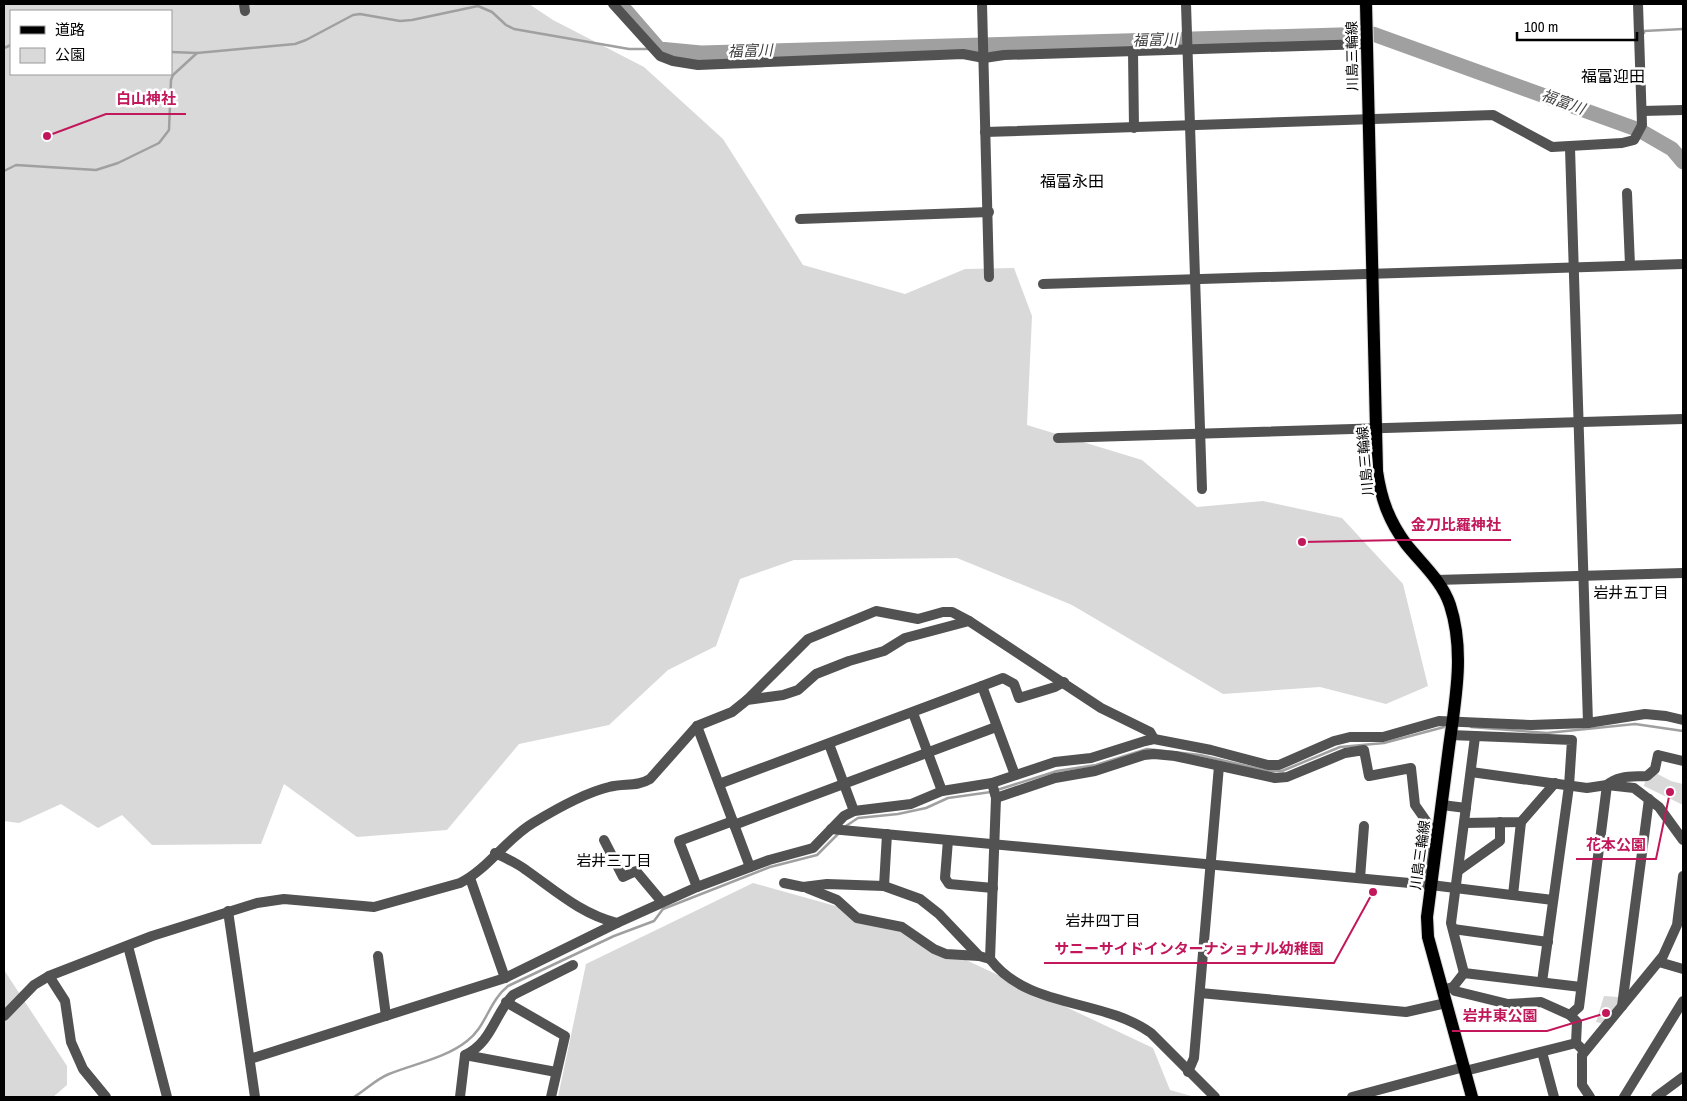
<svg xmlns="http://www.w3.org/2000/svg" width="1687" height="1101" font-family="'Archivo Narrow','Noto Sans JP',sans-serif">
	<rect width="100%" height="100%" fill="#fff"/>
	<!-- green -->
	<g fill="#d9d9d9" fill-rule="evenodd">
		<path d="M 4,4 L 529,4 L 553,20 L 644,67 L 723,139 L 803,265 L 905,294 L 965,269 L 1014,268 L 1032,316 L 1027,425 L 1142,460 L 1197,507 L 1263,501 L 1342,518 L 1403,584 L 1428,686 L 1386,704 L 1320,687 L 1223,694 L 1072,605 L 957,558 L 794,560 L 740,579 L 716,646 L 668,670 L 609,725 L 519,744 L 447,830 L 357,837 L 284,784 L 261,844 L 152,845 L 122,815 L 98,828 L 61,804 L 19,823 L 4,821 ZM 11,11 L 171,11 L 171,74 L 11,74 Z"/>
		<path d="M 1648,769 L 1671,781 L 1683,784 L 1683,805 L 1644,786 Z"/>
		<path d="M 753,883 L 875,917 L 1153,1048 L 1170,1090 L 1195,1097 L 558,1097 L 586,964 Z"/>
		<path d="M 4,970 L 67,1066 L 67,1085 L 53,1097 L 4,1097 Z"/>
		<path d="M 1604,996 L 1618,997 L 1618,1008 L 1604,1024 L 1596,1022 Z"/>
	</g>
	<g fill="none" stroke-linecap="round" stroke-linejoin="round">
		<!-- stream -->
		<g stroke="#a0a0a0" stroke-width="2.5">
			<path d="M 1644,33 L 1644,31 L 1683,29"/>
			<path d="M 4,48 L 11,45"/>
			<path d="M 171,52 L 197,53"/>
			<path d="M 1645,133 L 1647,130"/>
			<path d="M 4,171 L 16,165 L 96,170 L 118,163 L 159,143 L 169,130 L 171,80 L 173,75 L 197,53 L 295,44 L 306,40 L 353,15 L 360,14 L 400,21 L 412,20 L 478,6 L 492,12 L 506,25 L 514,29 L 629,49 L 649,49"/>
			<path d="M 1471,727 L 1547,733 L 1635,724 L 1683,731"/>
			<path d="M 997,790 L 1057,771 L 1096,765 L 1147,749 L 1200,755 L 1268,771 L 1282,771 L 1340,747 L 1384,743 L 1448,726"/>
			<path d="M 846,826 L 858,818 L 898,814 L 926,808 L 948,798 L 991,792"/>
			<path d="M 354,1097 C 366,1090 376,1079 389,1074 C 414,1064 446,1058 467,1041 C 486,1027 489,1001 508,986 L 614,936 L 654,921 L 663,909 L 770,867 L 817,855 L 840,832"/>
		</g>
		<!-- river -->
		<path stroke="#a0a0a0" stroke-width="15" d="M 620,4 L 659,49 L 701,53 L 1373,34 L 1639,130 L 1672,149 L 1683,162"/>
		<defs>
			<path id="major" d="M 1366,4 L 1377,471 C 1381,499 1389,521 1406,544 C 1422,564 1442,581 1450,605 C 1466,654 1454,706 1448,755 C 1441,809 1434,863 1427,917 L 1428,937 L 1472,1097"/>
		</defs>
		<!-- major casing -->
		<use href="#major" stroke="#dbdbdb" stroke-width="14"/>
		<!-- minor -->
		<g stroke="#525252" stroke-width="10">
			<path d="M 244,4 L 245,11"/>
			<path d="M 613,4 L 660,56 L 673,61 L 698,65 L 963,54 L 984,58 L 1004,55 L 1366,44"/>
			<path d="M 982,4 L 989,277"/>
			<path d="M 1186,4 L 1202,489"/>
			<path d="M 1133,51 L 1134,128"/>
			<path d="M 1642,111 L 1683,110"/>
			<path d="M 985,132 L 1493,115 L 1552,147 L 1622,143 L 1634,140 L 1642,125 L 1638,4"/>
			<path d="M 1570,148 L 1588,723"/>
			<path d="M 1627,193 L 1630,265"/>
			<path d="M 800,219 L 989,212"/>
			<path d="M 1043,284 L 1683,264"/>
			<path d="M 1058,438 L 1683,419"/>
			<path d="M 1436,580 L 1683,573"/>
			<path d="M 982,686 L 1003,678 L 1014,684 L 1019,698 L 1055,687 L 1064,682"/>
			<path d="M 747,700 L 808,639 L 876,611 L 918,619 L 943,612 L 952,612 L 969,621"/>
			<path d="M 913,713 L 942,791"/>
			<path d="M 697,726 L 750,867"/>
			<path d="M 1450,735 L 1572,740 L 1569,786 L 1542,982"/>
			<path d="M 829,744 L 854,811"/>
			<path d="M 1471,772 L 1587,788 L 1607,785 L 1634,788 L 1659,807 L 1683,840"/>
			<path d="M 992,783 L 996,798 L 990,959 C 1028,1009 1102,998 1151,1033 L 1215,1097"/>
			<path d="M 719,784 L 982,686 L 1015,775"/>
			<path d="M 996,798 L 1055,778 L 1095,771 L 1144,755 L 1154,754 L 1175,756 L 1275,778 L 1287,777 L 1345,753 L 1364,750 L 1369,776 L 1411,768 L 1415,805 L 1429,825 L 1430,831 L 1424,884"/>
			<path d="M 1442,805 L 1466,808"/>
			<path d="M 1464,823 L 1521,822 L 1555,783"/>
			<path d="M 734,825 L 996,727"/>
			<path d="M 831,829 L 1431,885 L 1553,900"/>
			<path d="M 604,840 L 623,877 L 636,871 L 662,902"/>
			<path d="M 948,840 L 945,878 L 949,884 L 993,888"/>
			<path d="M 495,853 C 506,858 517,863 526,870 C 556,891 581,914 617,923"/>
			<path d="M 1458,871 L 1500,841 L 1500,822"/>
			<path d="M 470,878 L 505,978"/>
			<path d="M 1360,878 L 1364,826"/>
			<path d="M 784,883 L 803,887 L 827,884 L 884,886 L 920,899 L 939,914 L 979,956 L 990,959"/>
			<path d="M 884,886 L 887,834"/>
			<path d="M 697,887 L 679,841 L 733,821"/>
			<path d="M 807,888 L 837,900 L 857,918 L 902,927 L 934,949 L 946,954 L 979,956"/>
			<path d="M 1513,895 L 1521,822"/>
			<path d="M 228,911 L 255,1097"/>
			<path d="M 1453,929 L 1548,942"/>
			<path d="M 128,946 L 167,1097"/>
			<path d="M 378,956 L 386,1016"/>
			<path d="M 1659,962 L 1683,969"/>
			<path d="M 1464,973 L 1451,923 L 1475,737"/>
			<path d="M 49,976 L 65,1001 L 71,1042 L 83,1069 L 106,1097"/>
			<path d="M 1453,987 L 1455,991 L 1508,1004 L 1541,1002 L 1570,1015 L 1577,1022 L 1576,1043 L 1584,1051"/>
			<path d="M 1449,988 L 1453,987 L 1464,973 L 1581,987"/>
			<path d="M 1200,993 L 1406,1012 L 1446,1003"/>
			<path d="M 506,1002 L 565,1036 L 551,1097"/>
			<path d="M 1622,1006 L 1649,799"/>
			<path d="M 1570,1015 L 1579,1007 L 1607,785 C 1618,775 1632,777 1647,776 L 1655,769 L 1658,755 L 1683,761"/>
			<path d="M 4,1016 L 34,985 L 49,976 L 152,936 L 257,903 L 284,899 L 374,907 L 460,883 C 488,869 506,839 533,823 C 556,809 584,793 609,787 C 624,783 637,787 650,779 L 697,726 L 732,712 L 747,700 L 783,695 L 798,690 L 816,674 L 849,661 L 884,651 L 905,638 L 969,621 L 1101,708 L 1150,732 L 1154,739"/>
			<path d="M 1542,1052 L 1554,1097"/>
			<path d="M 465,1055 L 556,1072"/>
			<path d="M 250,1059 L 505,978 L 617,923 L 697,887 L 769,860 L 813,848 L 844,816 L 854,811 L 911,804 L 942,791 L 992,783 L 1055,762 L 1091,758 L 1145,741 L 1154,739 L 1211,750 L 1268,765 L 1279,765 L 1334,741 L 1350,737 L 1383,737 L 1439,721 L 1531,725 L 1588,723 L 1645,714 L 1666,716 L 1683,720"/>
			<path d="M 1465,1071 L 1576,1043"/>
			<path d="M 1188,1072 L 1194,1058 L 1219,766"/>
			<path d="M 460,1097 L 465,1055 C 492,1042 494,1015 513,995 L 573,965"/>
			<path d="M 1352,1097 L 1464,1067"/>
			<path d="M 1590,1097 L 1582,1085 L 1582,1055 L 1663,956 L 1677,925 L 1683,876"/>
			<path d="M 1624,1097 L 1683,1001"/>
			<path d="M 1656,1097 L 1683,1077"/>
		</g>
		<!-- major -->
		<use href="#major" stroke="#000" stroke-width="12"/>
	</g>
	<g text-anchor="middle" stroke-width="5" stroke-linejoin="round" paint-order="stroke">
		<!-- street labels -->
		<g font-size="14" fill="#000" stroke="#fff">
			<text transform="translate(1352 56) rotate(-91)" y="5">川島三輪線</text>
			<text transform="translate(1365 461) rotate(-95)" y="5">川島三輪線</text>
			<text transform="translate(1420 855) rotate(-82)" y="5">川島三輪線</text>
		</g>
		<!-- water labels -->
		<g font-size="15" font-style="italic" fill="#414141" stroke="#fff">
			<text transform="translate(1155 40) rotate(-2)" y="5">福富川</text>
			<text transform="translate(750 51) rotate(-2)" y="5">福富川</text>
			<text transform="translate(1563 102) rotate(20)" y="5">福富川</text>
		</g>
		<!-- neighbourhood labels -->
		<g font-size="15" fill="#000" stroke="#fff">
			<text x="1631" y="598">岩井五丁目</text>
			<text x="614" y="866">岩井三丁目</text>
			<text x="1103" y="926">岩井四丁目</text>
		</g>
		<!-- quarter labels -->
		<g font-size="16" fill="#000" stroke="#fff">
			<text x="1613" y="82">福富迎田</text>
			<text x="1072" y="187">福富永田</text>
		</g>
	</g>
	<!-- callouts -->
	<path fill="none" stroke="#c2185b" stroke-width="2" d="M47 136L106 114H186M1302 542L1401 540H1511M1670 792L1656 859H1576M1373 892L1334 963H1044M1606 1013L1547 1031H1452"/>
	<g fill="#c2185b" stroke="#fff" stroke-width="2">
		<circle cx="47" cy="136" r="5"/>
		<circle cx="1302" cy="542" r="5"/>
		<circle cx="1670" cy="792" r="5"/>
		<circle cx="1373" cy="892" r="5"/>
		<circle cx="1606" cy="1013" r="5"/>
	</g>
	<g font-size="15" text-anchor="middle" font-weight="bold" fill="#c2185b" stroke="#fff" stroke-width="5" stroke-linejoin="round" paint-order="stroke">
		<text x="146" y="104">白山神社</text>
		<text x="1456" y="530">金刀比羅神社</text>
		<text x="1616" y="850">花本公園</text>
		<text x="1189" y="954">サニーサイドインターナショナル幼稚園</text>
		<text x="1500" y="1021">岩井東公園</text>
	</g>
	<!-- border -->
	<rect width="1687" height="1101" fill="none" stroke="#000000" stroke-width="10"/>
	<!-- legend -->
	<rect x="10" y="10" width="162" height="65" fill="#ffffff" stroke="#999999"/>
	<rect x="20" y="26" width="25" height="8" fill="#000000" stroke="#999999"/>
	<text x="55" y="35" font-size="15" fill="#000000">道路</text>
	<rect x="20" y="48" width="25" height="15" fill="#d9d9d9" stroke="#999999"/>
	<text x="55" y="60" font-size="15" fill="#000000">公園</text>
	<!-- scale -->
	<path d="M1517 32v8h120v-8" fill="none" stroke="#000000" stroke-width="2.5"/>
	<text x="1524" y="32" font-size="15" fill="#000000" stroke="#ffffff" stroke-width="4" paint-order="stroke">100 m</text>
</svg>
